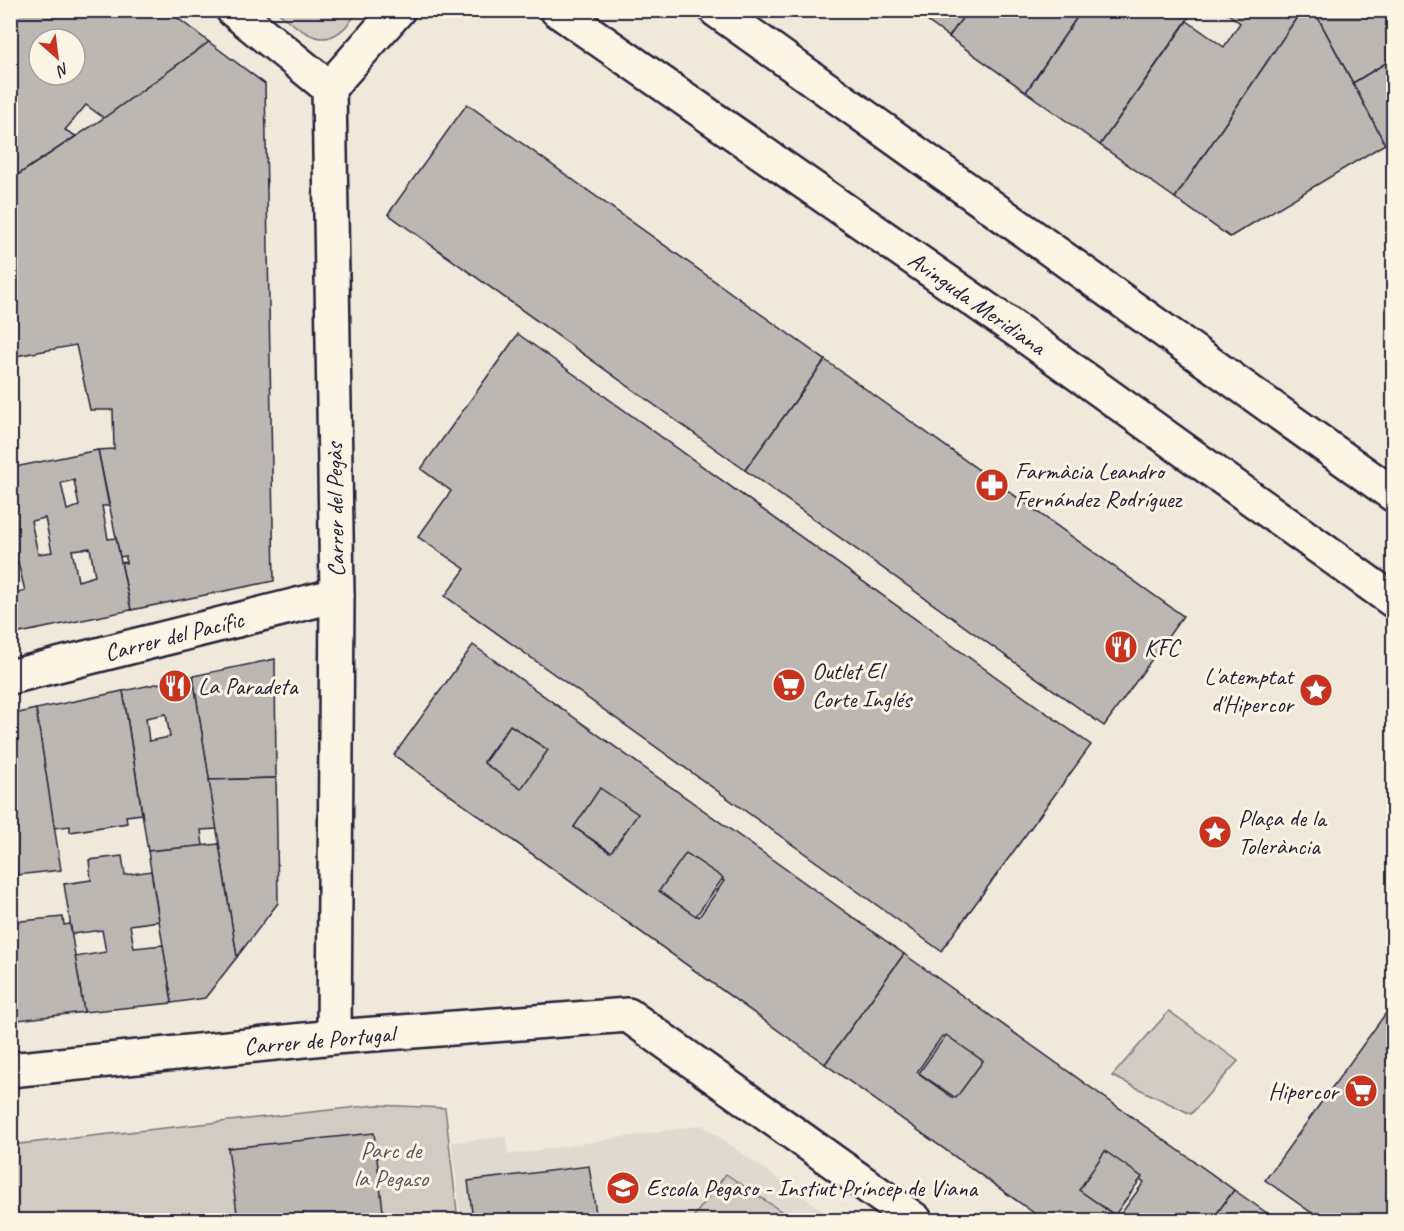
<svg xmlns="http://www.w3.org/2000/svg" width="1404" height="1231" font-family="Caveat,sans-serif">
	<rect width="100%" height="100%" fill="#efe8db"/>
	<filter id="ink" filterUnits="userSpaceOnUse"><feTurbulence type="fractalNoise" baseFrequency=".0167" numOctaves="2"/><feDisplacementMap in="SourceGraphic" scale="12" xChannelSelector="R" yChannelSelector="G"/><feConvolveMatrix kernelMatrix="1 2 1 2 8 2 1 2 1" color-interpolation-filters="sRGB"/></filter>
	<g filter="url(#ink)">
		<!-- built -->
		<path fill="#e0d9cf" d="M 702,1125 L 836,1220 L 461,1220 L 452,1142 L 506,1137 L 508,1155 Z"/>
		<!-- green -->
		<g fill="#d1cbc3" stroke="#7a767f" stroke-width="1.5">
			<path d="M 276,11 L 358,11 C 329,56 309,37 276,11 Z"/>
			<path d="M 1169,1011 L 1238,1061 L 1191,1114 L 1112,1076 Z"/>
			<path d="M 376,1105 L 445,1108 L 458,1220 L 11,1220 L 10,1145 Z"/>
			<path d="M 726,1174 L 794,1220 L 691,1220 Z"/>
		</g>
		<!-- building -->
		<g fill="#bcb7b3" stroke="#22223b" stroke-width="1.5" fill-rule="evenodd">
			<path d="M 10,10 L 167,10 L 209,42 L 104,118 L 86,105 L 65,130 L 76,136 L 10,180 ZM 39,39 L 75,39 L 75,75 L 39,75 Z"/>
			<path d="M 912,10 L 968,10 L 949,37 Z"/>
			<path d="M 968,10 L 1082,10 L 1026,92 L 949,37 Z"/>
			<path d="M 1082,10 L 1194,10 L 1100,145 L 1026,92 Z"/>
			<path d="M 1223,10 L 1302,10 L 1175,198 L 1100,145 L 1187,21 L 1224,47 L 1240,23 Z"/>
			<path d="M 1302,10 L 1314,10 L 1385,144 L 1230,237 L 1175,198 Z"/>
			<path d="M 1314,10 L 1394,10 L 1394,58 L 1353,83 Z"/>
			<path d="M 209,42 L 265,84 L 274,581 L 131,610 L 121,562 L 126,563 L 126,556 L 120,557 L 98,450 L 114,449 L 113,410 L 90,410 L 76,345 L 10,357 L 10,180 L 104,118 Z"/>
			<path d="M 1394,58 L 1394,139 L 1385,144 L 1353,83 Z"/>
			<path d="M 467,104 L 825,360 L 745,470 L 388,214 Z"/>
			<path d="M 518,334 L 1091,745 L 941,951 L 445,596 L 465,569 L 418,537 L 451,491 L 421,469 Z"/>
			<path d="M 825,360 L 1183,616 L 1104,726 L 745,470 Z"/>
			<path d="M 98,450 L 109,506 L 102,506 L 108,539 L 116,538 L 131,610 L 10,635 L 10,590 L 12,595 L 25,591 L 18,562 L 10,563 L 10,468 ZM 74,480 L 79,506 L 67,510 L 61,483 ZM 45,518 L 52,552 L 38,554 L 31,521 ZM 90,548 L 95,576 L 78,581 L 72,550 Z"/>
			<path d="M 473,645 L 904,954 L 825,1064 L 394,755 ZM 508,728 L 545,752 L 520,788 L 484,761 ZM 600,791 L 634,816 L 609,852 L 574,827 ZM 689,855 L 724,881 L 699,917 L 663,891 Z"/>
			<path d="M 275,659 L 276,778 L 209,780 L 193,676 Z"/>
			<path d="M 193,676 L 217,829 L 201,830 L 203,846 L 148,851 L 123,691 ZM 166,714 L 170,737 L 149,741 L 146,718 Z"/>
			<path d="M 123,691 L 142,814 L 126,816 L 127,823 L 70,832 L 70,826 L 54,828 L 36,709 Z"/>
			<path d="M 36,709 L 61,870 L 17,875 L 10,842 L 10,715 Z"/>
			<path d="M 510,725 L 548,750 L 521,789 L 484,763 Z"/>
			<path d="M 276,778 L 278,903 L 237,957 L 209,780 Z"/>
			<path d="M 600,788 L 638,814 L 611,852 L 574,827 Z"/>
			<path d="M 219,844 L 237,957 L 205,998 L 172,1003 L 148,851 Z"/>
			<path d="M 686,853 L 723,878 L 696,916 L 659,891 Z"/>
			<path d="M 122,856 L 125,875 L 151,871 L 159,921 L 130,925 L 134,948 L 163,945 L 172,1003 L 84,1012 L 75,957 L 106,952 L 102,930 L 72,934 L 64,884 L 91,880 L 89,860 Z"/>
			<path d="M 63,917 L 64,925 L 70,924 L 84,1012 L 10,1021 L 10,922 Z"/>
			<path d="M 904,954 L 1234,1190 L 1212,1220 L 1044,1220 L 825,1064 ZM 942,1036 L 978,1063 L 953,1098 L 917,1072 ZM 1106,1155 L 1144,1182 L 1118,1218 L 1080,1190 Z"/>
			<path d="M 1394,1002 L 1394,1220 L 1322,1220 L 1265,1180 Z"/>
			<path d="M 946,1035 L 983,1061 L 956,1098 L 919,1073 Z"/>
			<path d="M 374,1133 L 384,1220 L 238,1220 L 228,1148 Z"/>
			<path d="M 1105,1151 L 1142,1177 L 1115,1215 L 1079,1190 Z"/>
			<path d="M 589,1166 L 597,1220 L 473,1220 L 468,1181 Z"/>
			<path d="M 1234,1190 L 1277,1220 L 1212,1220 Z"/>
			<path d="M 1189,1212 L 1202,1220 L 1182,1220 Z"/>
		</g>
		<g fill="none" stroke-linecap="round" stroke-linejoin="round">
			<defs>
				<g id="minor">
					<path d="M 233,10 L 329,88"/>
					<path d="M 10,677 L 337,595"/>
					<path d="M 334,1037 L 337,595 L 329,88 L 398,10"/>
					<path d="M 10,1070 L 334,1037 L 628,1015 L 915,1220"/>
				</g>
				<g id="primary">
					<path d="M 557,10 L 1028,338 L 1394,601"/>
					<path d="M 716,10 L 1394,495"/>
				</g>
			</defs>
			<!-- minor casing -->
			<use href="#minor" stroke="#22223b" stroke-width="38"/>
			<!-- primary casing -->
			<use href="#primary" stroke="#22223b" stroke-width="38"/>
			<!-- minor -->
			<use href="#minor" stroke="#fcf5e5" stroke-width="33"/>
			<!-- primary -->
			<use href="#primary" stroke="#fcf5e5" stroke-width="33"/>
		</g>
	</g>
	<!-- icons -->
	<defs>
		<symbol id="pharmacy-disc" viewBox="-11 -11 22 22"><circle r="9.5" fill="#c8321e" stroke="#fcf5e5"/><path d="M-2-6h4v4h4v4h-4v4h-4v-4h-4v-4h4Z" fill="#fff"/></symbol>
		<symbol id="restaurant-disc" viewBox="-11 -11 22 22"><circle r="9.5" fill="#c8321e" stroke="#fcf5e5"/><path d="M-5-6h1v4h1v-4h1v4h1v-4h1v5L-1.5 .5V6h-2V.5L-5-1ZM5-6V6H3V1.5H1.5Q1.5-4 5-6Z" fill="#fff"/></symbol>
		<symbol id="supermarket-disc" viewBox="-11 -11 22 22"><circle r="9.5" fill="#c8321e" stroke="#fcf5e5"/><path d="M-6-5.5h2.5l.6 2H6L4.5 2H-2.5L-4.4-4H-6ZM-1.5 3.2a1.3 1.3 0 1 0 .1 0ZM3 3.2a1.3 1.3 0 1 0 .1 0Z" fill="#fff"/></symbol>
		<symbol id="sight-disc" viewBox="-11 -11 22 22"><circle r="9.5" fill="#c8321e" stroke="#fcf5e5"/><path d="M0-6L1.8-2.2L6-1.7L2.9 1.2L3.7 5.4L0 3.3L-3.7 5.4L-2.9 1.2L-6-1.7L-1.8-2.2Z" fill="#fff"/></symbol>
		<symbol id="school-disc" viewBox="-11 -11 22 22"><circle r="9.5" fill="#c8321e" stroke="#fcf5e5"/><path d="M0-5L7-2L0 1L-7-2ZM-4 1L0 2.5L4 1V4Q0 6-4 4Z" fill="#fff"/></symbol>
	</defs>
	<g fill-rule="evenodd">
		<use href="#pharmacy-disc" x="973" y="466" width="38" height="38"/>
		<use href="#restaurant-disc" x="1102" y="628" width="38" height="38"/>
		<use href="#supermarket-disc" x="770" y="666" width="38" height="38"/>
		<use href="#restaurant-disc" x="156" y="667" width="38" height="38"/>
		<use href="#sight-disc" x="1297" y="671" width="38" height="38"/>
		<use href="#sight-disc" x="1196" y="813" width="38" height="38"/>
		<use href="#supermarket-disc" x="1342" y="1072" width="38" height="38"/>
		<use href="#school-disc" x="604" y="1169" width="38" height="38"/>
	</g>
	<g text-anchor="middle" stroke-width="6" stroke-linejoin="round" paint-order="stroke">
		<!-- street labels -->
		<g font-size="24" fill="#22223b" stroke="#fcf5e5">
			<text transform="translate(977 303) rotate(35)" y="8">Avinguda Meridiana</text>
			<text transform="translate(335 510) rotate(-91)" y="8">Carrer del Pegàs</text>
			<text transform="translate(174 636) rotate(-14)" y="8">Carrer del Pacífic</text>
			<text transform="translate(319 1040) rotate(-5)" y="8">Carrer de Portugal</text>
		</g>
		<!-- poi labels -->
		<g font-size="24" fill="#22223b" stroke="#fcf5e5" text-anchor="start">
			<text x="1015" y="479">Farmàcia Leandro<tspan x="1015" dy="28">Fernández Rodríguez</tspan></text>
			<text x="1144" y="655">KFC</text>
			<text x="812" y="679">Outlet El<tspan x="812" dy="28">Corte Inglés</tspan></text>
			<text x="1293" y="684" text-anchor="end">L'atemptat<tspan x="1293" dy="28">d'Hipercor</tspan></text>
			<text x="198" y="694">La Paradeta</text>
			<text x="1238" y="826">Plaça de la<tspan x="1238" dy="28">Tolerància</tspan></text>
			<text x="1338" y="1099" text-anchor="end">Hipercor</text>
			<text x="646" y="1196">Escola Pegaso - Instiut Príncep de Viana</text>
		</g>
		<!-- park labels -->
		<g font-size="24" fill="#575564" stroke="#fcf5e5">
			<text x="391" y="1158">Parc de<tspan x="391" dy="28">la Pegaso</tspan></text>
		</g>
	</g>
	<!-- margin -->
	<rect width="1404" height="1231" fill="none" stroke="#fcf5e5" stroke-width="36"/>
	<rect x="18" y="18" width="1368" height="1195" fill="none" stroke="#22223b" stroke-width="2" filter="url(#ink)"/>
	<!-- north arrow -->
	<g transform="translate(57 57) rotate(152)"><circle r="28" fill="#fcf5e5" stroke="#a5a1a1" stroke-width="1.5"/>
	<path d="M0-4.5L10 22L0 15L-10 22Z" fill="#c8321e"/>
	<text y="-9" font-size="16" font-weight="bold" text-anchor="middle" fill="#22223b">N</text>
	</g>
</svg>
